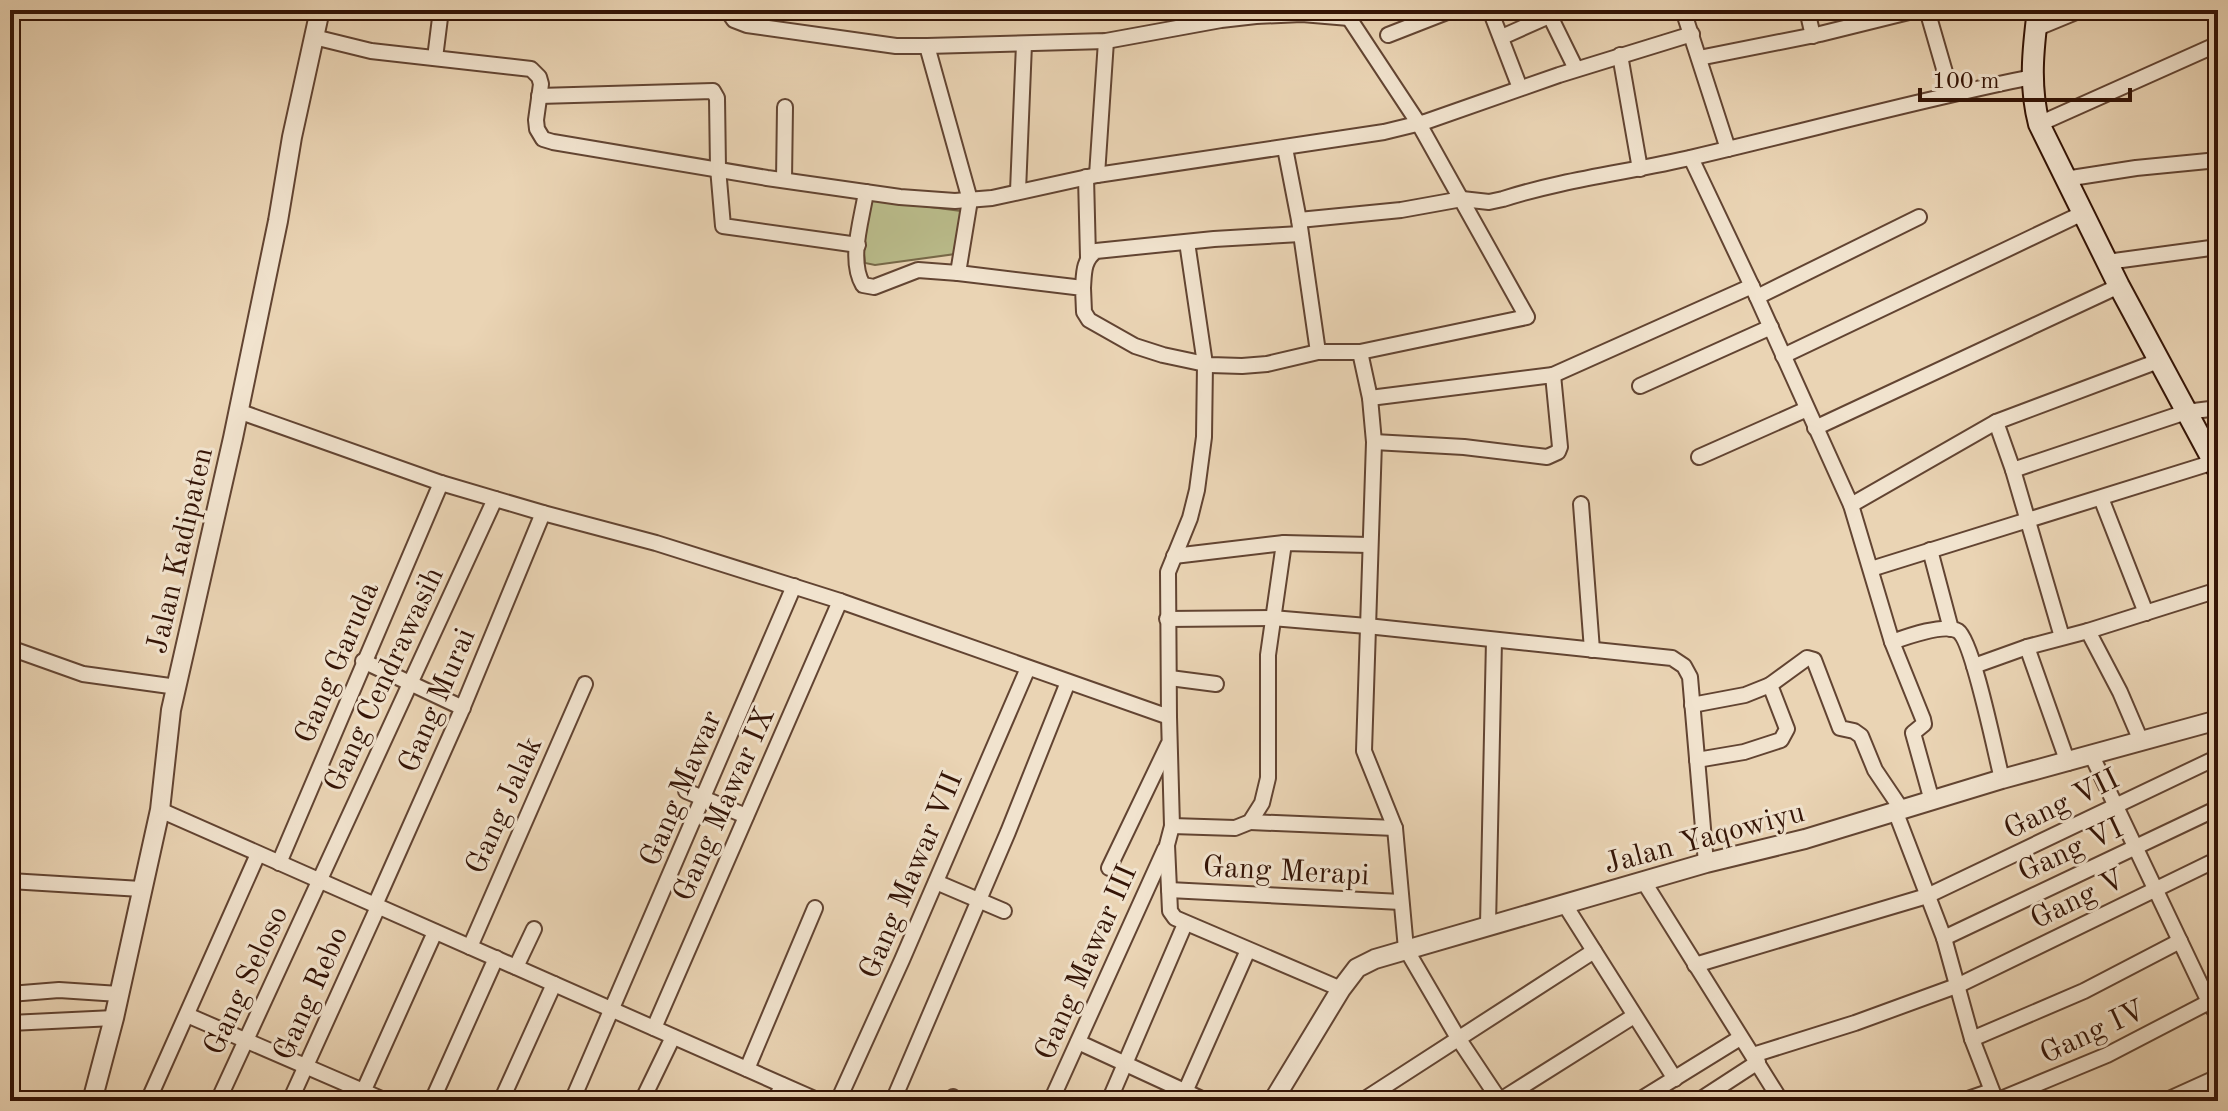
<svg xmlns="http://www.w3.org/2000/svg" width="2228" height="1111" font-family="'Old Standard TT',serif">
	<rect width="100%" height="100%" fill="#ead4b4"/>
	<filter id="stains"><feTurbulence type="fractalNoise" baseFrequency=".0025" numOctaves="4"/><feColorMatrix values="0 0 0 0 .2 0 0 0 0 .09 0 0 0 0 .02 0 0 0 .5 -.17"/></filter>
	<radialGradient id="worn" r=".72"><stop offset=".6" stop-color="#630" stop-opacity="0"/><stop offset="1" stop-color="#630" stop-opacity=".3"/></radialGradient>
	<!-- green -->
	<path fill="#babc8b" stroke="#776848" stroke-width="2" d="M 869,199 L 961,211 L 955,254 L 875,265 L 865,263 L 862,235 Z"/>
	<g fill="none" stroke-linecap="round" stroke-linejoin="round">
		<defs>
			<g id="minor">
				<path d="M 727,10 L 734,20 L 747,25 L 896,46 L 927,46 L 1106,41 L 1221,20 L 1256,16 L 1302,14 L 1349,18"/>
				<path d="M 1490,10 L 1520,88"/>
				<path d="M 1547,10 L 1576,69"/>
				<path d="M 1683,10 L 1728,149"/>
				<path d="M 1807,10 L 1813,36"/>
				<path d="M 1927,10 L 1951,93"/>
				<path d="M 1349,18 L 1419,124 L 1527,317 L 1360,352"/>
				<path d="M 2035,29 L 2081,10"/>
				<path d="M 1388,35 L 1452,10"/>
				<path d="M 314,37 L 371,51 L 531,69 L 539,77 L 541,84 L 536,120 L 537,129 L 543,139 L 553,142 L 767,178 L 900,197 L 955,201 L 992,198 L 1097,175 L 1384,132 L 1425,122 L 1559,75 L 1692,34"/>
				<path d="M 1502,37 L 1549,16"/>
				<path d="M 927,46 L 970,200 L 958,273 L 1083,288 L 1084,312 L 1089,320 L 1135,346 L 1163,355 L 1210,365 L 1242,366 L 1267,364 L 1318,352"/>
				<path d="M 1620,55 L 1640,169"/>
				<path d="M 435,58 L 441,10"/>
				<path d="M 1699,58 L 1820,34 L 1917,10"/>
				<path d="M 539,96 L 713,91 L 717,98 L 718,168 L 723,226 L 858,245"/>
				<path d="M 2039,124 L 2218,44"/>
				<path d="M 1285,148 L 1299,220 L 1318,352 L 1360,352 L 1370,398 L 1374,442 L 1364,751 L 1395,828 L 1406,949 L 1458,1038 L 1500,1101"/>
				<path d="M 1691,158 L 1757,297 L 1851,505 L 1892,642 C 1906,637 1944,623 1958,631 C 1973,641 1996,756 2002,779"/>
				<path d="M 1097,175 L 1106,41"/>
				<path d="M 1086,177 L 1088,257"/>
				<path d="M 2065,179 L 2136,168 L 2218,160"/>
				<path d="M 784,180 L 785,107"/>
				<path d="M 1018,191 L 1024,44"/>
				<path d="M 866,192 C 862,219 848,260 863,285 L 874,287 L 918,270 L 958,273"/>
				<path d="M 1299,220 L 1401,210 L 1462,199 L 1489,202 L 1503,199 C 1565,179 1631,172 1694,157 C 1806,131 1918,100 2032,77"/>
				<path d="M 2107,262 L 2218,247"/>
				<path d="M 1083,288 C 1084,274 1083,260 1096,251 L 1214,239 L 1300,234"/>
				<path d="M 1757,297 L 1919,217"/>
				<path d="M 1783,356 L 2083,213"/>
				<path d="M 2161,360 L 1996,422 L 2013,470 L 2186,412 L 2218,408"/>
				<path d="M 1553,375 L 1752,286"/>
				<path d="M 1640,386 L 1771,327"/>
				<path d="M 1370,398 L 1553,375 L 1560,447 L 1558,452 L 1547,457 L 1464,447 L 1374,442"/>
				<path d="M 238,411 L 441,483 L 543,513 L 656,543 L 840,601 L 1169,717 L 1168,572 L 1190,518 L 1197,490 L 1204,437 L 1205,364 L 1187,242"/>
				<path d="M 1815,428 L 2119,286"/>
				<path d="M 1699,457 L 1807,409"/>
				<path d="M 2013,470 L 2062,637"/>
				<path d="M 2101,498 L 2146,613"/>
				<path d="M 1581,504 L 1592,650"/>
				<path d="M 1851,505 L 1996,422"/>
				<path d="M 1930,550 L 1951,629"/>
				<path d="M 1174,556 L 1284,543 L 1369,545"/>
				<path d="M 1871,569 L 2214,462"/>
				<path d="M 1167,619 L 1272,618 L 1367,626 L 1672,658 L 1684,666 L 1690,677 L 1706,863"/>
				<path d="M 2088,631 L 2120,692 L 2141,741"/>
				<path d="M 1892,642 L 1923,719 L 1924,724 L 1913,733 L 1932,801"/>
				<path d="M 2027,647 L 2068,763"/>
				<path d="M 10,648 L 83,674 L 177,687"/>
				<path d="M 363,661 L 463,708"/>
				<path d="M 1974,666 L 2027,647 L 2088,631 L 2218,590"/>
				<path d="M 1170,678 L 1216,684"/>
				<path d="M 1770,685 L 1807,658 L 1814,660 L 1840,728 L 1854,731 L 1861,736 L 1875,770 L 1902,810"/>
				<path d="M 1692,705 L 1745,695 L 1770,685 L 1787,729 L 1781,740 L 1744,752 L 1697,760"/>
				<path d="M 1169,717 L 1172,826 L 1167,845 L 1170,911 L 1175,918 L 1341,989"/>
				<path d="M 2092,756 L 2209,1002 L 2218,1016"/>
				<path d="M 686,791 L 746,816"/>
				<path d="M 160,810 L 819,1101"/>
				<path d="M 1896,813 L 1944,938 L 1972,1039 L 1996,1101"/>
				<path d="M 1250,822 L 1395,828"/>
				<path d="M 1172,826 L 1235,828 L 1250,822 L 1262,803 L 1268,778 L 1268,655 L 1284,543"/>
				<path d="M 279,863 L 441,483"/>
				<path d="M 1109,868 L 1168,745"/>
				<path d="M 10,881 L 141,889"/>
				<path d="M 936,882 L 1004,911"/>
				<path d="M 1644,882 L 1781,1101"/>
				<path d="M 1169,890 L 1401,902"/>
				<path d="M 375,905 L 460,714 L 543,513"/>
				<path d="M 1565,905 L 1675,1079"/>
				<path d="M 1488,925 L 1494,640"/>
				<path d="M 1944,938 L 2218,808"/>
				<path d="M 470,947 L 585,684"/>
				<path d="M 1695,965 L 1927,896 L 2218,757"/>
				<path d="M 516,967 L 534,929"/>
				<path d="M 10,994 L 59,990 L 119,994"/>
				<path d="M 187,1015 L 386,1101"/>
				<path d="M 10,1023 L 114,1018"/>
				<path d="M 654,1028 L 840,601"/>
				<path d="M 1972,1039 L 2084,991 L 2180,941"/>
				<path d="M 1078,1042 L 1206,1101"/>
				<path d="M 1753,1055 L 1855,1023 L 1959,985 L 2218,859"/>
				<path d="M 747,1069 L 815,908"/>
				<path d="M 148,1101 L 258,854"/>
				<path d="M 218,1101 L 495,499"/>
				<path d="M 290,1101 L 378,907"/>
				<path d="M 359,1101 L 435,932"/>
				<path d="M 432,1101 L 496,958"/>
				<path d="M 501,1101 L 554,984"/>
				<path d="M 572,1101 L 794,586"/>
				<path d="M 642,1101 L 673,1037"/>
				<path d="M 775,1101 L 782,1085"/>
				<path d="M 838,1101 L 902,960 L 1028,668"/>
				<path d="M 893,1101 L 1008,832 L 1068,682"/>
				<path d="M 951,1101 L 953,1097"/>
				<path d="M 1051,1101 L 1165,849"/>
				<path d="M 1109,1101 L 1185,924"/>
				<path d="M 1181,1101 L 1248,950"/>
				<path d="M 1362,1101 L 1594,951"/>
				<path d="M 1499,1101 L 1634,1016"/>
				<path d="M 1638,1101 L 1740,1038"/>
				<path d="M 1698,1101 L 1758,1062"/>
				<path d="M 1962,1101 L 1991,1091"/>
				<path d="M 1996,1101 L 2107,1055 L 2209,1002"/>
				<path d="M 2165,1101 L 2218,1077"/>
			</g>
			<g id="tertiary">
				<path d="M 92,1101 L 114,1018 L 160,810 L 171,710 L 233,438 L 278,221 L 292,137 L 320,10"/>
				<path d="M 1273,1101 L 1341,989 L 1357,968 L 1375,959 L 1706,863 L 1805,839 L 2002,779 L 2218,720"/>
			</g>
			<path id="secondary" d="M 2038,10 C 2033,49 2029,86 2039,124 L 2119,286 L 2218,470"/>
		</defs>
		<!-- minor casing -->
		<use href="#minor" stroke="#624432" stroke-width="18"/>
		<!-- tertiary casing -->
		<use href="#tertiary" stroke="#624432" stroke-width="22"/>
		<!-- secondary casing -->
		<use href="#secondary" stroke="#341406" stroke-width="24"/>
		<!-- minor -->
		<use href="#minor" stroke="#f1e3ce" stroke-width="14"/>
		<!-- tertiary -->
		<use href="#tertiary" stroke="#f1e3ce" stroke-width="18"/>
		<!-- secondary -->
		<use href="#secondary" stroke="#f1e3ce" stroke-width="20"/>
	</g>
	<g text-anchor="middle" stroke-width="6" stroke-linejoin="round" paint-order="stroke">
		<!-- street labels -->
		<g font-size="30" fill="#341406" stroke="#f1e3ce">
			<text transform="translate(179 550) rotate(-77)" y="10">Jalan Kadipaten</text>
			<text transform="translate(336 662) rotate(-67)" y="10">Gang Garuda</text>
			<text transform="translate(383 679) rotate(-65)" y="10">Gang Cendrawasih</text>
			<text transform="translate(436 700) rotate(-67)" y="10">Gang Murai</text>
			<text transform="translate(680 788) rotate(-67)" y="10">Gang Mawar</text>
			<text transform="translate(2061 803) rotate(-26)" y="10">Gang VII</text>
			<text transform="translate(723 804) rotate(-66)" y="10">Gang Mawar IX</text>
			<text transform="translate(503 805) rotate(-66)" y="10">Gang Jalak</text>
			<text transform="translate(1704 837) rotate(-15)" y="10">Jalan Yaqowiyu</text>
			<text transform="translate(2070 849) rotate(-25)" y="10">Gang VI</text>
			<text transform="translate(1286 870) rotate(3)" y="10">Gang Merapi</text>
			<text transform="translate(910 875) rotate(-67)" y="10">Gang Mawar VII</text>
			<text transform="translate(2077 898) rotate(-26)" y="10">Gang V</text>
			<text transform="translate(1085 962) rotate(-66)" y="10">Gang Mawar III</text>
			<text transform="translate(245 980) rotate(-65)" y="10">Gang Seloso</text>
			<text transform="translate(310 993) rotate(-66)" y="10">Gang Rebo</text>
			<text transform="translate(2092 1031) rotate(-25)" y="10">Gang IV</text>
		</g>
	</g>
	<!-- margin -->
	<rect width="2228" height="1111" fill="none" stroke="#ead4b4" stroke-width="40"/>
	<rect x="12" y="12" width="2204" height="1087" fill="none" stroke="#341406" stroke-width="4"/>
	<rect x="20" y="20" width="2188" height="1071" fill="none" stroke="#341406" stroke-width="2"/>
	<!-- scale -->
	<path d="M1920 88v12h210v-12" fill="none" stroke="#341406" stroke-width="4"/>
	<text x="1932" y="88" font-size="24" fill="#341406" stroke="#f1e3ce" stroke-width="6" paint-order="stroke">100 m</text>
	<rect width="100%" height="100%" filter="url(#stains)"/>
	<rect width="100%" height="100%" fill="url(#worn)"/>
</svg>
